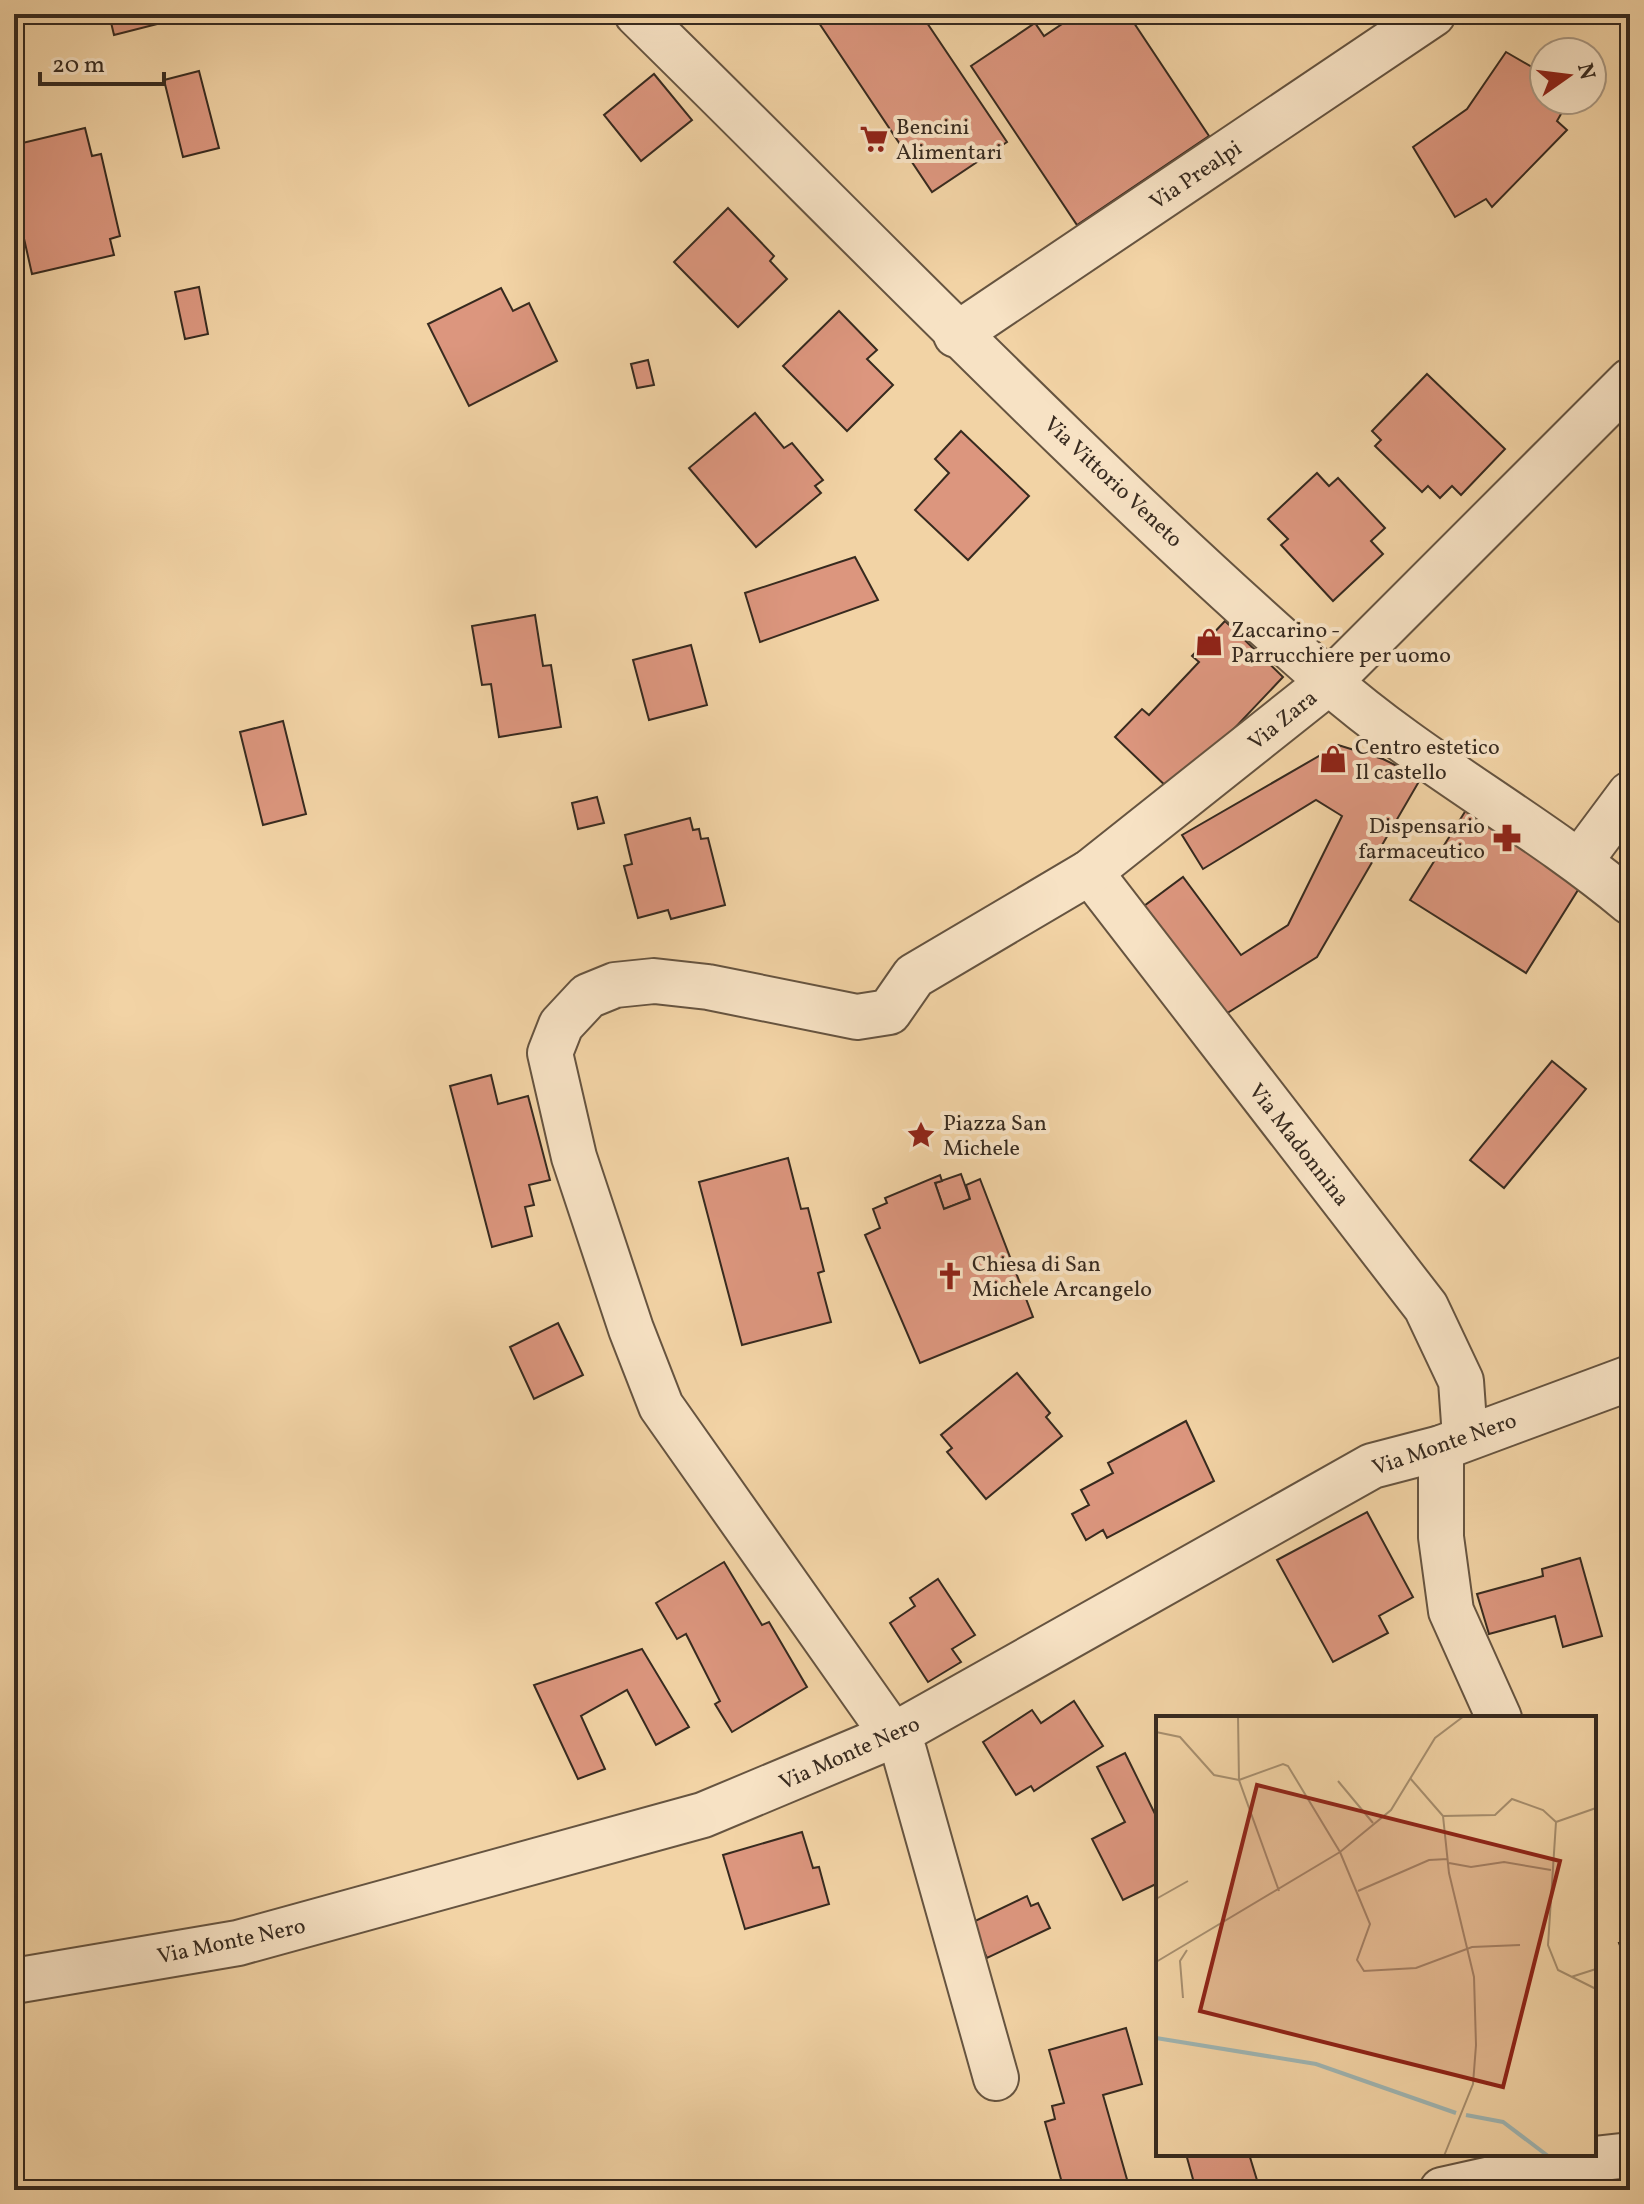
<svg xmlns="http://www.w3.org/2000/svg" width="1644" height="2204" font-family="Vollkorn,serif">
	<rect width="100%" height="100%" fill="#f2d3a5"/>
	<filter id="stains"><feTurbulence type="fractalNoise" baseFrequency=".0025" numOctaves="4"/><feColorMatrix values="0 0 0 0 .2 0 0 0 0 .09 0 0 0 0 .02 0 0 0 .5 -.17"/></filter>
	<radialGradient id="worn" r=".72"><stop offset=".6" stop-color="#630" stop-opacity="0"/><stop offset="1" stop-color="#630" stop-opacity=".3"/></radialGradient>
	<!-- building -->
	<g fill="#dc967e" stroke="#372a1f" stroke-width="2">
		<path d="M 109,14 L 172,14 L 173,20 L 114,35 Z"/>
		<path d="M 813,14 L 921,14 L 1007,142 L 932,192 Z"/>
		<path d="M 1077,14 L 1128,14 L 1209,136 L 1077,225 L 971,66 L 1035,23 L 1044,36 Z"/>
		<path d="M 1506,52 L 1544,74 L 1544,100 L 1569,100 L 1557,121 L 1567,130 L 1492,207 L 1486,199 L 1455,217 L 1413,147 L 1467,109 Z"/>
		<path d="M 199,71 L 219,148 L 183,157 L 164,80 Z"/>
		<path d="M 654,74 L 692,120 L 641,161 L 604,115 Z"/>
		<path d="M 85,128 L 92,156 L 101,154 L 120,236 L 110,239 L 114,255 L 32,274 L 18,212 L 14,212 L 14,145 Z"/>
		<path d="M 728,208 L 774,256 L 770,261 L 787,279 L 738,327 L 674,262 Z"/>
		<path d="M 199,287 L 208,334 L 185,339 L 175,292 Z"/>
		<path d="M 501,288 L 513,311 L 529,303 L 557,361 L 469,406 L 428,324 Z"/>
		<path d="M 839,311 L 877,350 L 867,359 L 893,385 L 847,431 L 783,366 Z"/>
		<path d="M 648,360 L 654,385 L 637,388 L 631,364 Z"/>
		<path d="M 1427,374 L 1505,449 L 1461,495 L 1452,486 L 1440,498 L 1428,486 L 1422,492 L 1375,446 L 1381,440 L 1372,431 Z"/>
		<path d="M 755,413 L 784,448 L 792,443 L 823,480 L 815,486 L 821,493 L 756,547 L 689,468 Z"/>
		<path d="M 961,431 L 1029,496 L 968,560 L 915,510 L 949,473 L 935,459 Z"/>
		<path d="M 1317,473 L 1329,486 L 1338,478 L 1385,528 L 1371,541 L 1383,554 L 1333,601 L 1281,545 L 1288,539 L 1268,519 Z"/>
		<path d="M 855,557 L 878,600 L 760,642 L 745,593 Z"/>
		<path d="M 535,615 L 543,666 L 551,665 L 561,727 L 499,737 L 491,684 L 482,685 L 472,626 Z"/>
		<path d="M 1225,621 L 1283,677 L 1173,793 L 1115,737 L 1142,709 L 1149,715 L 1199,662 L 1192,656 Z"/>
		<path d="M 691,645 L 707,705 L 649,720 L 633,660 Z"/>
		<path d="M 283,721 L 306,814 L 263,825 L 240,732 Z"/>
		<path d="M 1338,745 L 1383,759 L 1421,778 L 1317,957 L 1221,1017 L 1140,909 L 1183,877 L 1241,955 L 1288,925 L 1342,816 L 1316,800 L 1203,869 L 1182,835 Z"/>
		<path d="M 597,797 L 604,823 L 578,829 L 572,803 Z"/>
		<path d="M 1466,810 L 1583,882 L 1526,973 L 1410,900 Z"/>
		<path d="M 690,818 L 693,830 L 699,829 L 701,839 L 708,838 L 725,905 L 671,919 L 668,910 L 638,918 L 624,866 L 632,864 L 625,835 Z"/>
		<path d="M 1552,1061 L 1586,1089 L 1504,1188 L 1470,1160 Z"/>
		<path d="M 491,1075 L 498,1104 L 528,1096 L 550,1180 L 529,1185 L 534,1205 L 525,1207 L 532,1236 L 492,1247 L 450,1086 Z"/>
		<path d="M 788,1158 L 801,1209 L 808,1208 L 824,1271 L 818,1273 L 831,1322 L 742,1345 L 699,1182 Z"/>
		<path d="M 961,1174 L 970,1199 L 944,1209 L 935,1183 Z"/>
		<path d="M 940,1175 L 942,1181 L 935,1183 L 944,1209 L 970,1199 L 966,1185 L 980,1179 L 1033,1317 L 920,1363 L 865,1235 L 880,1228 L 873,1209 L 887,1203 L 885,1198 Z"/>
		<path d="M 558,1323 L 583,1375 L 534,1399 L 510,1347 Z"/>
		<path d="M 1017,1373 L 1050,1413 L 1046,1417 L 1062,1436 L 986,1499 L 947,1452 L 952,1448 L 941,1435 Z"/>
		<path d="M 1186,1421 L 1214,1481 L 1107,1538 L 1103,1530 L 1086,1540 L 1072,1514 L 1089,1505 L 1081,1490 L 1113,1473 L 1108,1463 Z"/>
		<path d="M 1367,1512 L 1413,1597 L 1379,1616 L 1388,1633 L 1333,1662 L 1277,1560 Z"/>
		<path d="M 1580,1558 L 1602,1636 L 1563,1647 L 1555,1616 L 1489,1634 L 1477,1594 L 1543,1576 L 1542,1569 Z"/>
		<path d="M 724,1562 L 762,1625 L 769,1622 L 807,1687 L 732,1732 L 715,1704 L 720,1701 L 686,1634 L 677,1639 L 656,1603 Z"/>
		<path d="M 938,1579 L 975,1635 L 952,1649 L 961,1662 L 928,1682 L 890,1623 L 915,1606 L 910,1598 Z"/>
		<path d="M 642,1649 L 689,1727 L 656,1745 L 627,1690 L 581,1716 L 605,1769 L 578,1779 L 534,1685 Z"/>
		<path d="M 1074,1701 L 1103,1746 L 1034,1791 L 1031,1786 L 1016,1795 L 983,1742 L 1032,1710 L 1041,1723 Z"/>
		<path d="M 1125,1753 L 1158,1820 L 1158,1883 L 1123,1900 L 1092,1839 L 1125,1822 L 1097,1767 Z"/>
		<path d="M 802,1832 L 813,1868 L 819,1867 L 829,1904 L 745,1929 L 723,1855 Z"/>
		<path d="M 1027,1896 L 1031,1906 L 1038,1903 L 1050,1928 L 987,1958 L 971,1923 Z"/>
		<path d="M 1630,1940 L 1630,1960 L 1626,1961 L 1619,1943 Z"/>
		<path d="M 1126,2028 L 1142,2084 L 1103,2095 L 1130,2190 L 1064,2190 L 1045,2122 L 1055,2119 L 1052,2106 L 1064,2103 L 1049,2050 Z"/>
		<path d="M 1186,2154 L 1249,2154 L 1260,2190 L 1196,2190 Z"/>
		<path d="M 1630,2174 L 1630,2190 L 1541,2190 Z"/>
	</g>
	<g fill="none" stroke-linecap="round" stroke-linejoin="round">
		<defs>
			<g id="street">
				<path d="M 637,14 C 865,238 1086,469 1327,680 C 1421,763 1534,822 1630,902"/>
				<path d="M 956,335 L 1433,14"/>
				<path d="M 1580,861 L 1630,794"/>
				<path d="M 1090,872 L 1426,1307 L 1461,1381 L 1465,1437"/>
				<path d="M 1441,1448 L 1441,1537 L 1451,1611 L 1499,1718"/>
				<path d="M 14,1981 L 238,1943 L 703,1815 L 894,1735 L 1372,1466 L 1441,1448 L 1630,1378"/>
				<path d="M 996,2078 L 904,1751 L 661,1406 L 631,1329 L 574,1157 L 550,1053 L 561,1025 L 588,996 L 615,985 L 654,981 L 708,987 L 857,1017 L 889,1012 L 914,976 L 1090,872 L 1329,682 L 1630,381"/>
				<path d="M 1442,2190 L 1567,2162 L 1630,2155"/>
			</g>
		</defs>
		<!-- street casing -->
		<use href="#street" stroke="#665440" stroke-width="48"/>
		<!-- street -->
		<use href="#street" stroke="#f7e2c4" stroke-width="44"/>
	</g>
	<!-- icons -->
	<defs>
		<symbol id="supermarket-bare" viewBox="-9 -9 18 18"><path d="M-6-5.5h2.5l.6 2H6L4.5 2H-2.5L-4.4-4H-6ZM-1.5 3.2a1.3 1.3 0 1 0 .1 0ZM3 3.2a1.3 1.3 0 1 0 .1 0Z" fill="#8f2418" stroke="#f7e2c4" stroke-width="2.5" paint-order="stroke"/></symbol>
		<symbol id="shop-bare" viewBox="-9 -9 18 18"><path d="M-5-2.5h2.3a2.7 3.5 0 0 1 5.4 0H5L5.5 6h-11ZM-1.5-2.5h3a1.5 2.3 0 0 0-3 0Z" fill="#8f2418" stroke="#f7e2c4" stroke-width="2.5" paint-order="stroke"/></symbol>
		<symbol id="pharmacy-bare" viewBox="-9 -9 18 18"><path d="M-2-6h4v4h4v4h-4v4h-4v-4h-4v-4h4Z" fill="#8f2418" stroke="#f7e2c4" stroke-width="2.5" paint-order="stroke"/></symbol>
		<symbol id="sight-bare" viewBox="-9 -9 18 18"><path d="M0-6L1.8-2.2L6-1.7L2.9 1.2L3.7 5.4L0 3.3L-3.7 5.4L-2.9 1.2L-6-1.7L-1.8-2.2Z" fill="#8f2418" stroke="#f7e2c4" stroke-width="2.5" paint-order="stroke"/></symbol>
		<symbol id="church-bare" viewBox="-9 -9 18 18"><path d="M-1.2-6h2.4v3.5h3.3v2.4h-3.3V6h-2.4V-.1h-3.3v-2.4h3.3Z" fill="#8f2418" stroke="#f7e2c4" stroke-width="2.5" paint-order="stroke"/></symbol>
	</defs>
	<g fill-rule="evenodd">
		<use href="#supermarket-bare" x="854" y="119" width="40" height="40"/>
		<use href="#shop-bare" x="1189" y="622" width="40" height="40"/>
		<use href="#shop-bare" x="1313" y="739" width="40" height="40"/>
		<use href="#pharmacy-bare" x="1487" y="818" width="40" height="40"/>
		<use href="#sight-bare" x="901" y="1115" width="40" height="40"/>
		<use href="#church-bare" x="930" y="1256" width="40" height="40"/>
	</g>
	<g text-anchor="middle" stroke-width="8" stroke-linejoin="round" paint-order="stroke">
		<!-- poi labels -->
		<g font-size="22" fill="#372a1f" stroke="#f7e2c4" text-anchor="start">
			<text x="896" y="134">Bencini<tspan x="896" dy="25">Alimentari</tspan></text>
			<text x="1231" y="637">Zaccarino -<tspan x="1231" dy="25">Parrucchiere per uomo</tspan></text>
			<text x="1355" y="754">Centro estetico<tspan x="1355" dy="25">Il castello</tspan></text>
			<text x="1485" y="833" text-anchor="end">Dispensario<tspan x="1485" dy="25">farmaceutico</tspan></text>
			<text x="943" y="1130">Piazza San<tspan x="943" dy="25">Michele</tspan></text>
			<text x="972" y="1271">Chiesa di San<tspan x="972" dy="25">Michele Arcangelo</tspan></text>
		</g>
		<!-- street labels -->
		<g font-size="22" fill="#372a1f" stroke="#f7e2c4">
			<text transform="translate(1195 174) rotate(-34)" y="8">Via Prealpi</text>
			<text transform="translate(1114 481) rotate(43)" y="8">Via Vittorio Veneto</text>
			<text transform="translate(1282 719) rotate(-39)" y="8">Via Zara</text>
			<text transform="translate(1300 1144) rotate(52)" y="8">Via Madonnina</text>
			<text transform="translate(1444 1443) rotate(-19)" y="8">Via Monte Nero</text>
			<text transform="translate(849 1752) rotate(-24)" y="8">Via Monte Nero</text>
			<text transform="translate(231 1940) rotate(-12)" y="8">Via Monte Nero</text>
		</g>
	</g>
	<!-- overview -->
	<g transform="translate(1156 1716)">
		<rect width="440" height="440" fill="#f2d3a5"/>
		<path fill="none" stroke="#9fb5b2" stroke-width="4" d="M 0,322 L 160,348 L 300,397M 310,399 L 347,406 L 392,440"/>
		<path fill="none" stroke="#a78f6f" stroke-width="2" d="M 82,0 L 83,64 L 123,175M 0,16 L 24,21 L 58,59 L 83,64M 254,62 L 287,100M 83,64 L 127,48 L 132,50 L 184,136 L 214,208 L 201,244 L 208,255 L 260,252 L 316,231 L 364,229M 182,65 L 217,107M 287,100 L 293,157 L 318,261 L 320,329 L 317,368 L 288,440M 287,100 L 339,99 L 356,83 L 387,94 L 400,106M 400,106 L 392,229 L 402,254 L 440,273M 400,106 L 440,92M 293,147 L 315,151 L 348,146 L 395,154M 202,175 L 273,144 L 292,143M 0,183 L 32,165M 0,246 L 184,136 L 235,94 L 279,22 L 308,0M 415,261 L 440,253M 27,282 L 24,245 L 31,234"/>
		<path fill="#8f2418" fill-opacity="0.15" stroke="#8f2418" stroke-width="4" d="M 101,69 L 404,145 L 347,371 L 44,295 Z"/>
		<rect width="440" height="440" fill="none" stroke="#372a1f" stroke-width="4"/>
	</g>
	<!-- margin -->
	<rect width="1644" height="2204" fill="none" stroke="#f2d3a5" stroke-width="48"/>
	<rect x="16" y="16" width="1612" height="2172" fill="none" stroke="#372a1f" stroke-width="4"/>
	<rect x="24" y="24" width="1596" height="2156" fill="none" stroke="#372a1f" stroke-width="2"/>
	<!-- north arrow -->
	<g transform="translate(1568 76) rotate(76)"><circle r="38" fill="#f7e2c4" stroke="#aa9882" stroke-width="2"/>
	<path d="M0-6L14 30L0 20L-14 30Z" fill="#8f2418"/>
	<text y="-12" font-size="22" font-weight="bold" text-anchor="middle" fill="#372a1f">N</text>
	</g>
	<!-- scale -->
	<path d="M40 72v12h124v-12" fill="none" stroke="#372a1f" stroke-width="4"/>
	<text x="52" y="72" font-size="24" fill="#372a1f" stroke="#f7e2c4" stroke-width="6" paint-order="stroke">20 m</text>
	<rect width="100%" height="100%" filter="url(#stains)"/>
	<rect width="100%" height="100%" fill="url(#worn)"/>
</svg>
